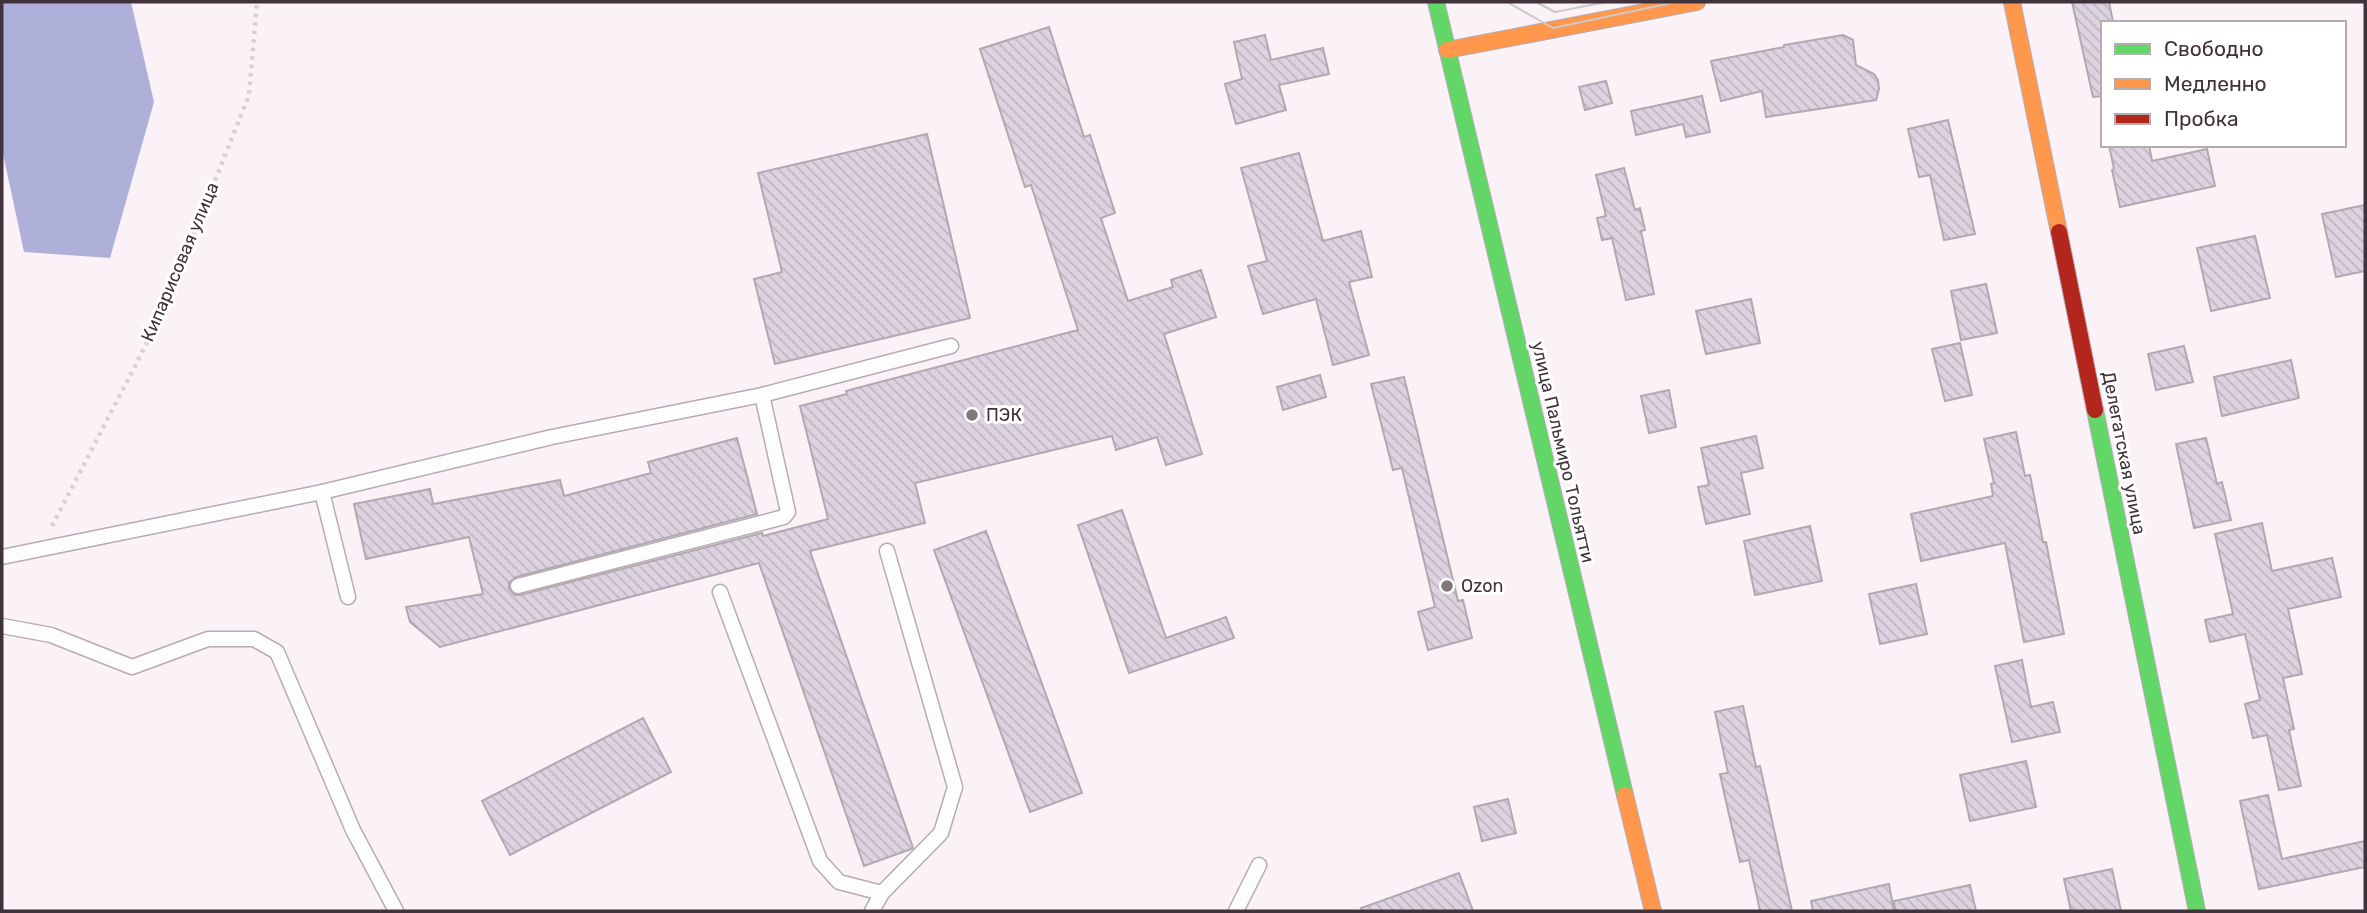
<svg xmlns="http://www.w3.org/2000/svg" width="2367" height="913" font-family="Rubik,sans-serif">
	<defs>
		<pattern id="building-back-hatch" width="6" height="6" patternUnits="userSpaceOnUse" patternTransform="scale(1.75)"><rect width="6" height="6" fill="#ddd3e0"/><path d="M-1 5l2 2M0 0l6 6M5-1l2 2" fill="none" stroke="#bfb6c1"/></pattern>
	</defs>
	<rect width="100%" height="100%" fill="#faf2f7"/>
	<!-- water -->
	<path fill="#aeb0da" d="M 2,2 L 131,2 L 154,102 L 110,258 L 24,252 L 2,149 Z"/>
	<!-- building -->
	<g fill="url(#building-back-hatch)" stroke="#b0a9b2" stroke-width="2">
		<path d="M 2072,2 L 2109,2 L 2113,22 L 2103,23 L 2103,96 L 2093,97 Z"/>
		<path d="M 1049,27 L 1084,137 L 1090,135 L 1115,213 L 1101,218 L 1128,301 L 1173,287 L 1171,280 L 1201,270 L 1216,317 L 1164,334 L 1202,454 L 1166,465 L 1157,437 L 1116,450 L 1112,436 L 915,483 L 925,523 L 810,551 L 913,848 L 911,849 L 864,866 L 759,563 L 440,647 L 410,622 L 406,607 L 483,594 L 469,537 L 366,559 L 354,504 L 430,489 L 433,504 L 560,480 L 564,496 L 651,473 L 648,462 L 737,438 L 757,514 L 516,577 L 509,583 L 509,589 L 515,595 L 520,595 L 762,533 L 763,536 L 828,519 L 800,406 L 847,394 L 846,391 L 1078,330 L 1031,185 L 1025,187 L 980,49 Z"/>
		<path d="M 1265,35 L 1271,60 L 1323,48 L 1329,74 L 1279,85 L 1286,110 L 1236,124 L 1225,84 L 1242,79 L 1234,42 Z"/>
		<path d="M 1843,35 L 1853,40 L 1856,65 L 1874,74 L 1878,80 L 1879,89 L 1876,100 L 1766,117 L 1762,91 L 1721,101 L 1711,61 L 1784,47 L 1784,45 Z"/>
		<path d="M 1606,81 L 1612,103 L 1585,110 L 1579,87 Z"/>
		<path d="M 1702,96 L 1710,132 L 1686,137 L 1683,124 L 1636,135 L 1631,111 Z"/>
		<path d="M 1948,120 L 1975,234 L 1944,240 L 1930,175 L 1919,177 L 1908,129 Z"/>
		<path d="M 927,134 L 970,318 L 775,364 L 754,279 L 782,272 L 758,173 Z"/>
		<path d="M 2109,145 L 2149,145 L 2152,161 L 2207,149 L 2215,186 L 2120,207 L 2112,170 L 2114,169 Z"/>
		<path d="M 1299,153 L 1323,241 L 1361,231 L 1372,277 L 1349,282 L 1369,355 L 1333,365 L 1316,299 L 1263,314 L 1248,266 L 1267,261 L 1241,168 Z"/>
		<path d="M 1624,168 L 1635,210 L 1640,208 L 1645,230 L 1641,231 L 1654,294 L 1626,300 L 1612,238 L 1602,240 L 1597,218 L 1606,216 L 1596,175 Z"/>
		<path d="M 2365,205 L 2365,271 L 2336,277 L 2322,214 Z"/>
		<path d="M 2255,236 L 2270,298 L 2211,311 L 2197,248 Z"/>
		<path d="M 1986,284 L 1997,333 L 1961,340 L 1951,291 Z"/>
		<path d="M 1751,299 L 1760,343 L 1706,354 L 1696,311 Z"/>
		<path d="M 1960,343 L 1972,395 L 1945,401 L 1932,349 Z"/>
		<path d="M 2184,346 L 2193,382 L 2156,390 L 2148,354 Z"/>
		<path d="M 2291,360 L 2299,398 L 2222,416 L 2214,377 Z"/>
		<path d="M 1320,375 L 1326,397 L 1283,410 L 1277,387 Z"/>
		<path d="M 1404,377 L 1458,601 L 1463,600 L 1472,638 L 1428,650 L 1418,612 L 1435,607 L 1402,468 L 1393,470 L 1371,384 Z"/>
		<path d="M 1669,390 L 1676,427 L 1649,433 L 1641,396 Z"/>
		<path d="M 2016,432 L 2025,476 L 2030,475 L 2043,542 L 2046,542 L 2064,634 L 2024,642 L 2005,543 L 1921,561 L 1911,514 L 1993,496 L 1991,484 L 1994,483 L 1984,439 Z"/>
		<path d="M 1756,436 L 1763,468 L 1741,473 L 1750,514 L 1706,524 L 1698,487 L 1709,485 L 1701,448 Z"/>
		<path d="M 2206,438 L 2217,484 L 2222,482 L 2231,520 L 2194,528 L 2176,444 Z"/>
		<path d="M 1122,510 L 1166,638 L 1226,617 L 1234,638 L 1129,673 L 1078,525 Z"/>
		<path d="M 2262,523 L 2272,571 L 2332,558 L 2341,597 L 2288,609 L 2302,674 L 2283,678 L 2294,729 L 2289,730 L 2301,786 L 2279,790 L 2267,735 L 2253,738 L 2245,704 L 2260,700 L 2245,634 L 2210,642 L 2205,620 L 2233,614 L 2215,534 Z"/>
		<path d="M 1810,526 L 1822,581 L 1755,595 L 1744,541 Z"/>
		<path d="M 986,531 L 1082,793 L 1030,812 L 934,550 Z"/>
		<path d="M 1916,584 L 1927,634 L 1880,644 L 1869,594 Z"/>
		<path d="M 2022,660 L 2031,707 L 2053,702 L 2060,732 L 2012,742 L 1995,666 Z"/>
		<path d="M 1743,706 L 1756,767 L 1760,766 L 1792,911 L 1760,911 L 1749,860 L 1740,862 L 1727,806 L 1720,774 L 1728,773 L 1715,712 Z"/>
		<path d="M 643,718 L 671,772 L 510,855 L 482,801 Z"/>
		<path d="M 2026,761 L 2036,807 L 1970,821 L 1960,775 Z"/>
		<path d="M 2268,795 L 2282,859 L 2365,841 L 2365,867 L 2259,889 L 2240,801 Z"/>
		<path d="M 1508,799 L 1516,833 L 1482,841 L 1474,807 Z"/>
		<path d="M 2112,869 L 2121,911 L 2071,911 L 2064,879 Z"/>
		<path d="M 1459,873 L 1473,911 L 1362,911 L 1361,908 Z"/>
		<path d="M 1889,884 L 1894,911 L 1813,911 L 1811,901 Z"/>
		<path d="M 1970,885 L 1976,911 L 1895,911 L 1894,901 Z"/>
	</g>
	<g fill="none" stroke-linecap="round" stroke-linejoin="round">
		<defs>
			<g id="lane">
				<path d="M 322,492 L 348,597"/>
				<path d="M 2,557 L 322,492 L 552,437 L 762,395 L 951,346"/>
				<path d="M 518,586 L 784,517 L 788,512 L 762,395"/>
				<path d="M 720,592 L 820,861 L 839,882 L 882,893"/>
				<path d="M 2,626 L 51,635 L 132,667 L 208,639 L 254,639 L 277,652 L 353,830 L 396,911"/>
				<path d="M 872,911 L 882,893 L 941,833 L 955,787 L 887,551"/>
				<path d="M 1236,911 L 1259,865"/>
			</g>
			<g id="fast">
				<path d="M 1436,2 L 1625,795"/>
				<path d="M 2095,410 L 2197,911"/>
			</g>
			<g id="slow">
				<path d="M 2012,2 L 2059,232"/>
				<path d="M 1447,50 L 1697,2"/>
				<path d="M 1625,795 L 1653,911"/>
			</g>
			<path id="jam" d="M 2059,232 L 2095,410"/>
		</defs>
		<!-- lane casing -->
		<use href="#lane" stroke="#b6acb2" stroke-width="17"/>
		<!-- fast casing -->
		<use href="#fast" stroke="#b6acb2" stroke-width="18"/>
		<!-- slow casing -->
		<use href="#slow" stroke="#b6acb2" stroke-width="18"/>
		<!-- jam casing -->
		<use href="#jam" stroke="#b6acb2" stroke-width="18"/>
		<!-- path -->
		<path stroke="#d5d1d4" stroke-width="4.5" stroke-dasharray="3.5 5" stroke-linecap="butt" d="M 52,526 L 162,314 L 249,95 L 257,2"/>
		<!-- lane -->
		<use href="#lane" stroke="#fefdfe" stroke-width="14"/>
		<!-- fast -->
		<use href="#fast" stroke="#63d668" stroke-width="16"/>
		<!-- slow -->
		<use href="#slow" stroke="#ff974d" stroke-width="16"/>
		<!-- jam -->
		<use href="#jam" stroke="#b3261e" stroke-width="16"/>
		<!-- tram -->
		<g stroke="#ccc9cb" stroke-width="2">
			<path d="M 1507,2 L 1553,28 L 1676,2"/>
			<path d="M 1536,2 L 1555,12 L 1606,2"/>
		</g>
	</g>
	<!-- markers -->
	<g fill="#82767d" stroke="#fff" stroke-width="2.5">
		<circle cx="972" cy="415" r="7"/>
		<circle cx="1447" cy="586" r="7"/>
	</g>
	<g text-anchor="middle" stroke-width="6" stroke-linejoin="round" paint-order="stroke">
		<!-- street labels -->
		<g font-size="18" fill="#41333b" stroke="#fff">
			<text transform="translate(180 262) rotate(-67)" y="6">Кипарисовая улица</text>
			<text transform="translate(1563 452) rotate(77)" y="6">улица Пальмиро Тольятти</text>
			<text transform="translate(2124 453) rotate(79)" y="6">Делегатская улица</text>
		</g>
		<!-- poi labels -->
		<g font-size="18" fill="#41333b" stroke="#fff" text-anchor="start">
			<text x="986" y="421">ПЭК</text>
			<text x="1461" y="592">Ozon</text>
		</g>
	</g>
	<!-- border -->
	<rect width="2367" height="913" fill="none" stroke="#41333b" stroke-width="7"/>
	<!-- legend -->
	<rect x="2101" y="21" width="245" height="126" fill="#ffffff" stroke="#b3adb1" stroke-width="2"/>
	<rect x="2115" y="44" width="35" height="10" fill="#63d668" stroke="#b3adb1" stroke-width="2"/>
	<text x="2164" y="56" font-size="21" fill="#41333b">Свободно</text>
	<rect x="2115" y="79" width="35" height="10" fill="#ff974d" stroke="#b3adb1" stroke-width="2"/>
	<text x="2164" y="91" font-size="21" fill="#41333b">Медленно</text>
	<rect x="2115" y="114" width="35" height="10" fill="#b3261e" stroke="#b3adb1" stroke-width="2"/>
	<text x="2164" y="126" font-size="21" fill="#41333b">Пробка</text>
</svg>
